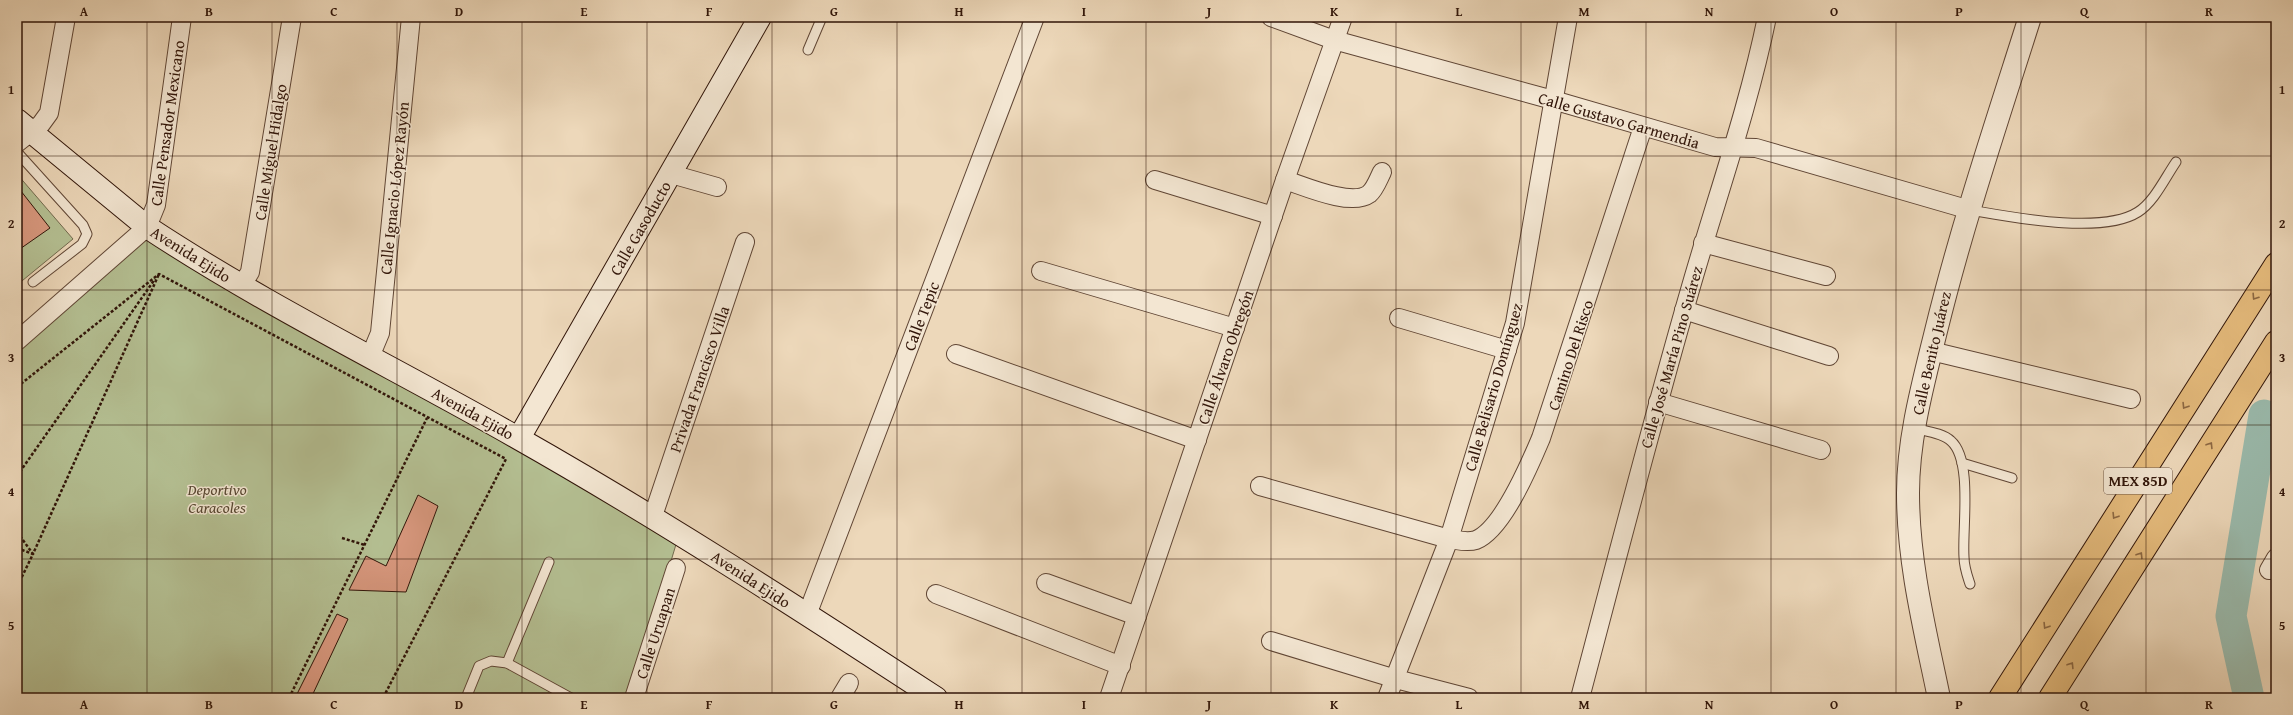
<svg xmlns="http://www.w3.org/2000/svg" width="2293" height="715" font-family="'Gentium Book Plus',serif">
	<rect width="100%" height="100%" fill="#edd8ba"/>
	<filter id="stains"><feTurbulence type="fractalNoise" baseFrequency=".005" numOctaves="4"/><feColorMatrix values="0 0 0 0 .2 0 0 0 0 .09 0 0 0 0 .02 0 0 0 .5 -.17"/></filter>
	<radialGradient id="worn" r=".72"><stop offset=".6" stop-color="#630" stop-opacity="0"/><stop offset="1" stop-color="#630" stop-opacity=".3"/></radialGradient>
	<!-- green -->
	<g fill="#b4bf92" stroke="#726a4e">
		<path d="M 17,174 L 73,239 L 17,285 Z"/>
		<path d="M 155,228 L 677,541 L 630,698 L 17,698 L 17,347 Z"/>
	</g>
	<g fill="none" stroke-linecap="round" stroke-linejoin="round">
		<!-- river -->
		<path stroke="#9abaac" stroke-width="31" d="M 2249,698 L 2231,616 L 2264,415"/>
	</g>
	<!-- building -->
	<g fill="#d7977d" stroke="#311509">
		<path d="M 17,186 L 50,228 L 17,251 Z"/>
		<path d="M 418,495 L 438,506 L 406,592 L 349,590 L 366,556 L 386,566 Z"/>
		<path d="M 337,614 L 348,619 L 311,698 L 295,698 Z"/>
	</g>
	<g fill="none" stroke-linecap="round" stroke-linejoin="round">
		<defs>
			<g id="service">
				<path d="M 808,50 L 822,17"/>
				<path d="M 17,152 L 83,225 L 87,234 L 82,244 L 33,282"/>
				<path d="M 1970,210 C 2011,217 2102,235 2138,212 C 2154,202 2165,178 2176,162"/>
				<path d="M 1914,428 C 1925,431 1943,433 1951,441 C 1973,460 1962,529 1964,557 C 1964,567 1967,575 1970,584"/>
				<path d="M 1962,463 L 2012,478"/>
				<path d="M 507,663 L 549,562"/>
				<path d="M 466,698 L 479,666 L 491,661 L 507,663 L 571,698"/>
			</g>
			<g id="minor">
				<path d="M 1271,17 L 1334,40 L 1553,100 L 1715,147 L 1756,148 L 1970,210"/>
				<path d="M 17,143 L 41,124 L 49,113 L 66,17"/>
				<path d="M 671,174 L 717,187"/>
				<path d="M 1155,180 L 1273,216"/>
				<path d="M 1285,180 C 1304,186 1351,207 1369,194 C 1375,189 1378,180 1382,172"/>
				<path d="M 1703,243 L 1826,276"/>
				<path d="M 1041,271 L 1235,328"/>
				<path d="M 242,285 L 250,272 L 292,17"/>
				<path d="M 1684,310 L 1829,356"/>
				<path d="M 1399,318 L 1507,350"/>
				<path d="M 17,341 L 147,227 L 156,205 L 182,17"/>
				<path d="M 1931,351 L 2131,399"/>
				<path d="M 956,354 L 1197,440"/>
				<path d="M 370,357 L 380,333 L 411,17"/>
				<path d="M 1658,402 L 1821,450"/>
				<path d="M 1260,486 L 1449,539 C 1458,540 1467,543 1476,540 C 1503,529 1530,464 1541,438 L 1643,127"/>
				<path d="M 653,516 L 745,242"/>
				<path d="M 2269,570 L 2276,558"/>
				<path d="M 1046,583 L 1137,616"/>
				<path d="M 936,594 L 1121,666"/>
				<path d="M 807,615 L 1035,17"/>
				<path d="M 1271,641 L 1396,679 L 1469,698"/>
				<path d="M 634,698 L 676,568"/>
				<path d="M 840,698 L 849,683"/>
				<path d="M 1109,698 L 1285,180 L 1343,17"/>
				<path d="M 1387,698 L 1449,539 L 1515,323 L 1568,17"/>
				<path d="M 1580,698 C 1616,562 1651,425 1690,290 C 1716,199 1748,110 1767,17"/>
			</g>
			<path id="tertiary" d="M 1939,698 C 1925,630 1908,563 1908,493 C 1908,438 1923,384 1936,331 C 1962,225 1997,121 2030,17"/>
			<g id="secondary">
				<path d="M 17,120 L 147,227 C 265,305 393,367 516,437 C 659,518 798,608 936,698"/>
				<path d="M 519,438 L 760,17"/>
			</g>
			<g id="motorway">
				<path d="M 2000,698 L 2276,264"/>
				<path d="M 2050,698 L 2276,342"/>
			</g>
		</defs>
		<!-- service casing -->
		<use href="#service" stroke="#604635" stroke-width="11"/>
		<!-- minor casing -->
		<use href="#minor" stroke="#604635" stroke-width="20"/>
		<!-- tertiary casing -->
		<use href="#tertiary" stroke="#604635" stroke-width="24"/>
		<!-- secondary casing -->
		<use href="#secondary" stroke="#311509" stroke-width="24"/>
		<!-- motorway casing -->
		<use href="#motorway" stroke="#311509" stroke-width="24"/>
		<!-- path -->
		<g stroke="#311509" stroke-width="2.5" stroke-dasharray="3 2" stroke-linecap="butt">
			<path d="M 17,387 L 159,274 L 506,459 L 383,698"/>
			<path d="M 17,476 L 155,279"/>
			<path d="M 17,532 L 33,554 L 17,587"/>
			<path d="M 342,538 L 365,545"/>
			<path d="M 17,548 L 33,554 L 159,274"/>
			<path d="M 289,698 L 427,418"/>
		</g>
		<!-- service -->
		<use href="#service" stroke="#f3e6d2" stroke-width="9"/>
		<!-- minor -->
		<use href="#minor" stroke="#f3e6d2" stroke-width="18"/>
		<!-- tertiary -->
		<use href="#tertiary" stroke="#f3e6d2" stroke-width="22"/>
		<!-- secondary -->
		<use href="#secondary" stroke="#f3e6d2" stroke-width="22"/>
		<!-- motorway -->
		<use href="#motorway" stroke="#e6bc7d" stroke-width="22"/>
	</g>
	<!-- one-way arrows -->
	<defs><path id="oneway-chevron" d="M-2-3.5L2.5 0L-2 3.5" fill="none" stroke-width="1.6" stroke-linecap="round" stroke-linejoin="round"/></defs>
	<g stroke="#8c6843">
		<use href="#oneway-chevron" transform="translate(2255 297) rotate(123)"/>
		<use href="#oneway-chevron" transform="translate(2185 406) rotate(122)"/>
		<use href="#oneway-chevron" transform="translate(2210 445) rotate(-58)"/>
		<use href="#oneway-chevron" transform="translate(2115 516) rotate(122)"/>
		<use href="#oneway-chevron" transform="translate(2140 555) rotate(-58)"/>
		<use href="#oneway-chevron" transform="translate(2046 626) rotate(122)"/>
		<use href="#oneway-chevron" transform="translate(2071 665) rotate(-58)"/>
	</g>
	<!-- grid -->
	<path fill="none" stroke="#311509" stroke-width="1" stroke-opacity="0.55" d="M 147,17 L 147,698M 272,17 L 272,698M 397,17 L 397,698M 522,17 L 522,698M 647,17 L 647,698M 772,17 L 772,698M 897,17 L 897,698M 1022,17 L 1022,698M 1146,17 L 1146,698M 1271,17 L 1271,698M 1396,17 L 1396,698M 1521,17 L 1521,698M 1646,17 L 1646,698M 1771,17 L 1771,698M 1896,17 L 1896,698M 2021,17 L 2021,698M 2146,17 L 2146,698M 17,156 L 2276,156M 17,290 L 2276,290M 17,425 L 2276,425M 17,559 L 2276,559"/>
	<g text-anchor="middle" stroke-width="3" stroke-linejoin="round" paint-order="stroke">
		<!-- shield labels -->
		<rect fill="#f3e6d2" stroke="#6b5445" stroke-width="1" x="2104" y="468" width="68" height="26" rx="3"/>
		<g font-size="15" font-weight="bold" fill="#311509">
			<text x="2138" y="486">MEX 85D</text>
		</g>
		<!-- street labels -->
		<g font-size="16" fill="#311509" stroke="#f3e6d2">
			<text transform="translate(1619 120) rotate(16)" y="6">Calle Gustavo Garmendia</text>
			<text transform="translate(167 123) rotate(-82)" y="6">Calle Pensador Mexicano</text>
			<text transform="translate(270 152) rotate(-81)" y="6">Calle Miguel Hidalgo</text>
			<text transform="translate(394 188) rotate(-84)" y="6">Calle Ignacio López Rayón</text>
			<text transform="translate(640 228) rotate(-60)" y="6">Calle Gasoducto</text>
			<text transform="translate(191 254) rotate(32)" y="6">Avenida Ejido</text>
			<text transform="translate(921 316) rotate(-69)" y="6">Calle Tepic</text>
			<text transform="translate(1931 353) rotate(-77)" y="6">Calle Benito Juárez</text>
			<text transform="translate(1570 355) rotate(-72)" y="6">Camino Del Risco</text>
			<text transform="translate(1225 357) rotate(-71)" y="6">Calle Álvaro Obregón</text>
			<text transform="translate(1671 357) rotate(-74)" y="6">Calle José María Pino Suárez</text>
			<text transform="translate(699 379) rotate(-71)" y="6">Privada Francisco Villa</text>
			<text transform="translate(1493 387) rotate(-74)" y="6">Calle Belisario Domínguez</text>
			<text transform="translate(473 413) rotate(29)" y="6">Avenida Ejido</text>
			<text transform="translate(751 579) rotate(33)" y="6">Avenida Ejido</text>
			<text transform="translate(655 633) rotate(-72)" y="6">Calle Uruapan</text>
		</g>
		<!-- park labels -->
		<g font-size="16" font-style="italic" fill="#584832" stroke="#f3e6d2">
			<text x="217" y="495">Deportivo<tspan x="217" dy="18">Caracoles</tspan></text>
		</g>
	</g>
	<!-- margin -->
	<rect width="2293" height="715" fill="none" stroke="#edd8ba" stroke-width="44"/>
	<rect x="22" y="22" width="2249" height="671" fill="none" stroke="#311509" stroke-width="1.5"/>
	<g font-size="13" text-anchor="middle" font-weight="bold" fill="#311509">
		<text x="84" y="16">A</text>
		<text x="209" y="16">B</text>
		<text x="334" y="16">C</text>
		<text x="459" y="16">D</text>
		<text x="584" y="16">E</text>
		<text x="709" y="16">F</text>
		<text x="834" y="16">G</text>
		<text x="959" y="16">H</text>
		<text x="1084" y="16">I</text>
		<text x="1209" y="16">J</text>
		<text x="1334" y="16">K</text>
		<text x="1459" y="16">L</text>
		<text x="1584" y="16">M</text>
		<text x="1709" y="16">N</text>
		<text x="1834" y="16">O</text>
		<text x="1959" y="16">P</text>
		<text x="2084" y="16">Q</text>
		<text x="2209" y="16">R</text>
		<text x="11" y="94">1</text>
		<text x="2282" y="94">1</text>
		<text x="11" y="228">2</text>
		<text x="2282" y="228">2</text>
		<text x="11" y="362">3</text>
		<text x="2282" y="362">3</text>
		<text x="11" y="496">4</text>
		<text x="2282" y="496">4</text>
		<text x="11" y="630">5</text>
		<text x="2282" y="630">5</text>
		<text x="84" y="709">A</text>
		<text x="209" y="709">B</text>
		<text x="334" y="709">C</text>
		<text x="459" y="709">D</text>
		<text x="584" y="709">E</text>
		<text x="709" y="709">F</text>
		<text x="834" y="709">G</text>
		<text x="959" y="709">H</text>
		<text x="1084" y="709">I</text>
		<text x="1209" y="709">J</text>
		<text x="1334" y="709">K</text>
		<text x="1459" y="709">L</text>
		<text x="1584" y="709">M</text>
		<text x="1709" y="709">N</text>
		<text x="1834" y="709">O</text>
		<text x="1959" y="709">P</text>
		<text x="2084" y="709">Q</text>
		<text x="2209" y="709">R</text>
	</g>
	<rect width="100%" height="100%" filter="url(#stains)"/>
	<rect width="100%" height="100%" fill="url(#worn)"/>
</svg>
